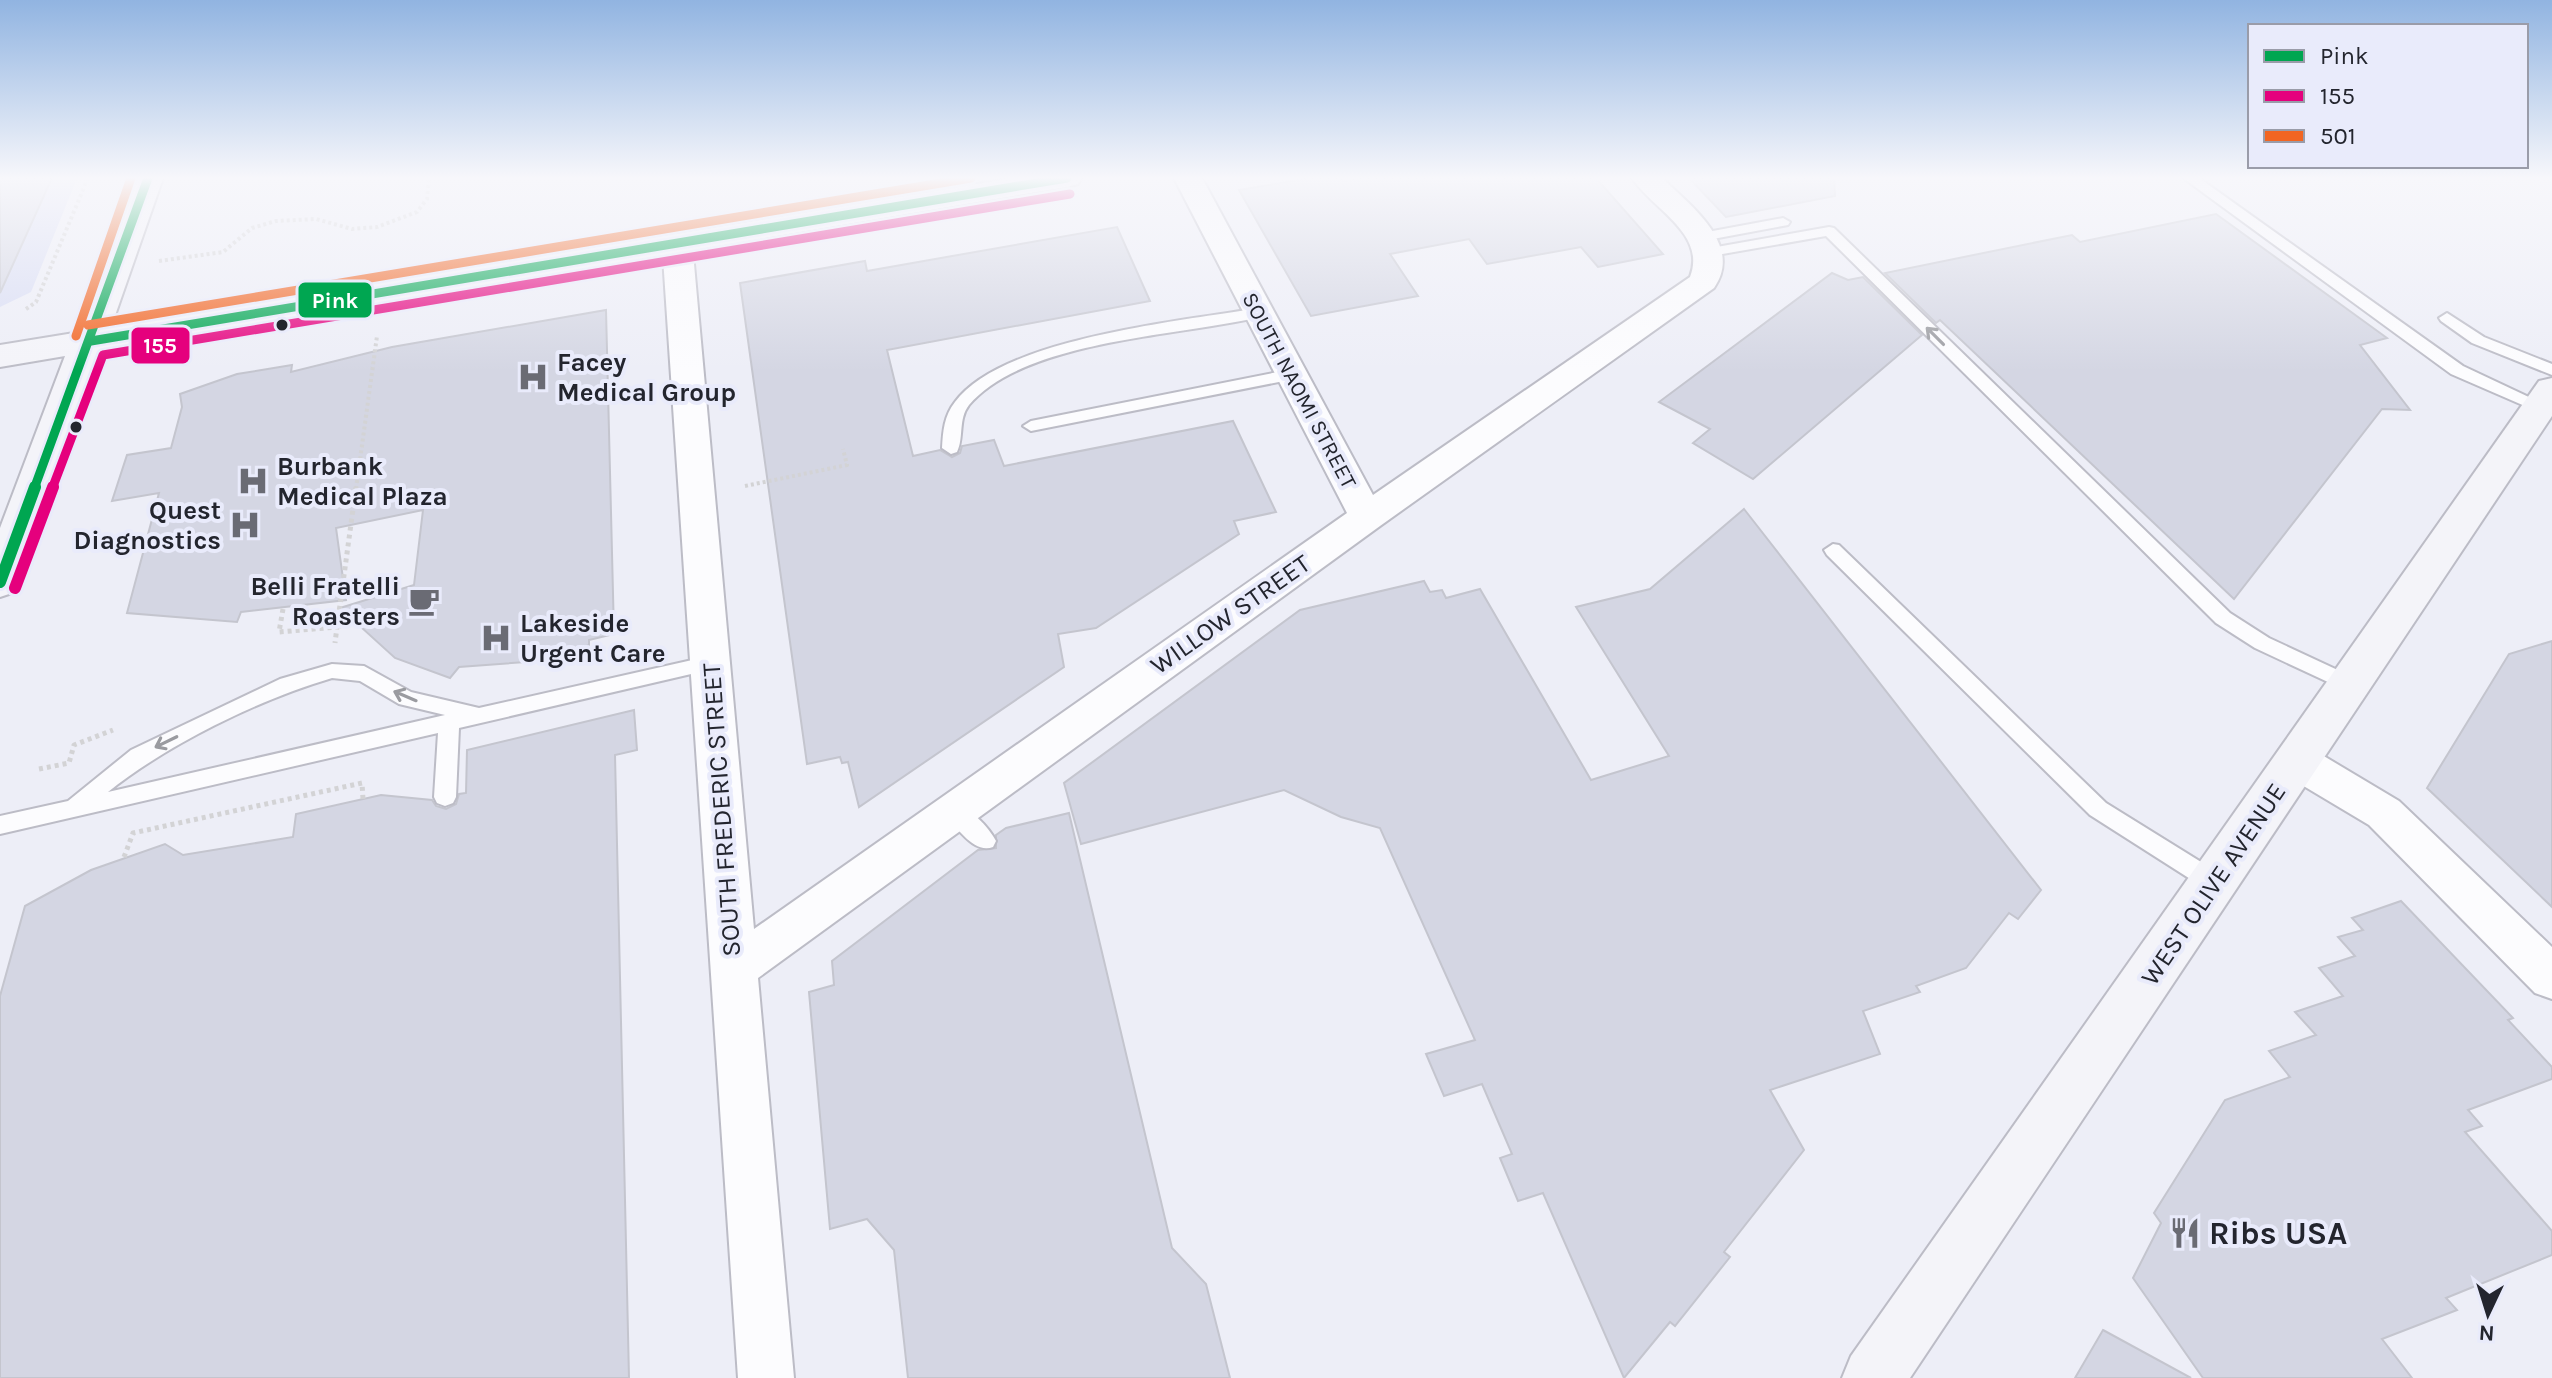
<svg xmlns="http://www.w3.org/2000/svg" width="2552" height="1378" font-family="Karla,sans-serif">
	<rect width="100%" height="100%" fill="#edeef7"/>
	<!-- green -->
	<path fill="#d9ddf4" d="M 36,178 L 77,178 L 31,292 L 0,307 L 0,257 Z"/>
	<!-- building -->
	<g fill="#d4d6e3" stroke="#c4c5ce" stroke-width="2">
		<path d="M 0,178 L 52,178 L 0,293 Z"/>
		<path d="M 1310,178 L 1341,178 L 1343,181 L 1364,178 L 1596,178 L 1663,254 L 1598,267 L 1581,247 L 1487,264 L 1469,239 L 1390,254 L 1418,296 L 1311,316 L 1239,190 Z"/>
		<path d="M 1689,178 L 1834,178 L 1835,196 L 1726,217 Z"/>
		<path d="M 2216,214 L 2387,338 L 2360,345 L 2410,410 L 2382,409 L 2234,599 L 1940,320 L 1936,323 L 1885,273 L 2072,235 L 2080,242 Z"/>
		<path d="M 1117,227 L 1150,301 L 887,350 L 913,456 L 940,450 L 952,457 L 960,453 L 962,446 L 994,440 L 1004,466 L 1233,421 L 1276,512 L 1234,521 L 1239,534 L 1096,628 L 1058,634 L 1064,667 L 859,807 L 848,762 L 842,763 L 840,757 L 807,764 L 740,283 L 865,261 L 867,271 Z"/>
		<path d="M 1832,273 L 1848,280 L 1863,277 L 1922,335 L 1753,479 L 1693,443 L 1710,429 L 1659,402 Z"/>
		<path d="M 606,310 L 614,634 L 589,640 L 589,645 L 576,651 L 540,661 L 459,667 L 450,678 L 395,658 L 340,608 L 414,585 L 423,510 L 336,528 L 346,600 L 241,612 L 237,622 L 127,613 L 159,493 L 112,501 L 127,455 L 171,448 L 182,407 L 180,394 L 237,374 L 292,365 L 291,372 L 392,347 Z"/>
		<path d="M 1744,509 L 2041,890 L 2018,919 L 2009,913 L 1966,968 L 1916,986 L 1920,992 L 1863,1011 L 1880,1054 L 1770,1090 L 1804,1150 L 1724,1252 L 1730,1257 L 1675,1326 L 1670,1322 L 1624,1378 L 1543,1193 L 1518,1201 L 1500,1158 L 1512,1154 L 1482,1084 L 1444,1096 L 1426,1054 L 1475,1040 L 1380,828 L 1341,817 L 1284,790 L 1081,844 L 1064,783 L 1300,610 L 1424,581 L 1430,592 L 1442,590 L 1446,598 L 1480,589 L 1591,780 L 1669,756 L 1576,607 L 1650,589 Z"/>
		<path d="M 2552,641 L 2552,907 L 2427,788 L 2509,654 Z"/>
		<path d="M 634,710 L 637,750 L 615,755 L 629,1378 L 0,1378 L 0,996 L 25,906 L 91,870 L 165,844 L 183,855 L 293,837 L 296,814 L 381,795 L 432,800 L 436,806 L 446,809 L 456,804 L 459,794 L 466,793 L 467,750 Z"/>
		<path d="M 1069,813 L 1172,1248 L 1206,1284 L 1230,1378 L 908,1378 L 894,1250 L 867,1219 L 830,1229 L 809,992 L 834,985 L 832,961 L 978,850 L 996,848 L 996,835 L 1006,828 Z"/>
		<path d="M 2401,901 L 2513,1018 L 2508,1020 L 2552,1067 L 2552,1079 L 2468,1110 L 2482,1126 L 2465,1132 L 2552,1231 L 2552,1255 L 2446,1298 L 2457,1310 L 2382,1339 L 2412,1378 L 2203,1378 L 2133,1278 L 2161,1223 L 2154,1213 L 2225,1100 L 2290,1077 L 2269,1051 L 2316,1035 L 2295,1012 L 2343,996 L 2319,968 L 2355,956 L 2338,937 L 2363,930 L 2352,918 Z"/>
		<path d="M 2103,1330 L 2191,1378 L 2075,1378 Z"/>
	</g>
	<g fill="none" stroke-linecap="round" stroke-linejoin="round">
		<defs>
			<g id="lane">
				<path d="M 2183,178 L 2199,178 L 2463,366 L 2548,406 L 2540,411 L 2534,410 L 2451,374 Z"/>
				<path d="M 1783,218 L 1790,222 L 1788,225 L 1702,241 L 1695,237 L 1702,233 Z"/>
				<path d="M 1829,227 L 1834,228 L 2230,613 L 2269,638 L 2357,679 L 2360,684 L 2357,689 L 2343,689 L 2255,648 L 2216,623 L 1826,236 L 1711,256 L 1704,252 L 1711,248 Z"/>
				<path d="M 1259,308 L 1267,313 L 1264,316 C 1184,336 1025,339 969,405 C 958,419 964,438 957,452 L 951,454 L 942,448 C 943,431 944,416 955,402 C 1002,338 1183,321 1259,308 Z"/>
				<path d="M 2447,313 L 2484,337 L 2552,364 L 2552,375 L 2472,343 L 2441,321 L 2439,318 Z"/>
				<path d="M 1293,369 L 1301,374 L 1299,378 L 1031,431 L 1023,426 L 1031,421 Z"/>
				<path d="M 1833,544 L 1839,545 L 2106,803 L 2222,875 L 2225,882 L 2222,889 L 2214,892 L 2206,889 L 2090,815 L 1827,555 L 1824,550 Z"/>
				<path d="M 710,656 L 720,663 L 717,668 L 459,728 L 456,797 L 453,803 L 445,806 L 437,803 L 434,797 L 438,733 L 0,834 L 0,816 L 68,801 L 131,750 L 280,679 L 332,664 L 364,666 L 411,692 L 479,708 ZM 332,678 L 360,681 L 399,704 L 445,715 L 108,792 C 168,744 258,700 332,678 Z"/>
				<path d="M 954,802 C 969,807 989,827 996,841 L 993,847 C 974,854 959,829 946,817 L 943,811 L 946,805 Z"/>
			</g>
			<g id="street">
				<path d="M 1174,178 L 1202,178 L 1373,495 L 1690,277 C 1707,233 1652,209 1632,178 L 1662,178 C 1690,205 1744,245 1714,288 L 1380,526 L 758,978 L 794,1378 L 738,1378 L 662,242 L 667,236 L 687,236 L 692,242 L 754,929 L 1347,513 Z"/>
				<path d="M 2297,744 L 2312,749 L 2399,801 L 2552,947 L 2552,999 L 2535,993 L 2369,825 L 2282,773 L 2276,761 L 2282,749 Z"/>
			</g>
			<g id="secondary">
				<path d="M 133,178 L 163,178 L 111,327 L 1013,178 L 1082,178 L 1078,184 L 1067,187 L 103,350 L 21,582 L 15,592 L 0,597 L 0,528 L 65,356 L 0,367 L 0,345 L 74,333 Z"/>
				<path d="M 2552,378 L 2552,416 L 1910,1378 L 1842,1378 L 1851,1356 L 2539,381 Z"/>
			</g>
		</defs>
		<!-- lane casing -->
		<use href="#lane" stroke="#bcbcc6" stroke-width="4"/>
		<!-- street casing -->
		<use href="#street" stroke="#bcbcc6" stroke-width="4"/>
		<!-- secondary casing -->
		<use href="#secondary" stroke="#bcbcc6" stroke-width="4"/>
		<!-- path-far1 -->
		<g stroke="#d3d3d5" stroke-width="4" stroke-dasharray="3 3" stroke-linecap="butt">
			<path d="M 159,261 L 223,252 L 252,228 L 276,221 L 316,219 L 352,229 L 377,227 L 417,212 L 427,199 L 429,178"/>
			<path d="M 26,309 L 36,302 L 88,178"/>
			<path d="M 745,486 L 847,465 L 843,449"/>
			<path d="M 356,489 L 377,336"/>
		</g>
		<!-- path -->
		<g stroke="#d3d3d5" stroke-width="5" stroke-dasharray="4 4" stroke-linecap="butt">
			<path d="M 356,487 L 337,627 L 377,612"/>
			<path d="M 283,609 L 279,632 L 337,627 L 335,643"/>
			<path d="M 39,769 L 69,763 L 74,745 L 113,730"/>
			<path d="M 124,857 L 133,833 L 362,783 L 363,799"/>
		</g>
		<!-- lane -->
		<use href="#lane" fill="#fcfcfe" fill-rule="evenodd"/>
		<!-- street -->
		<use href="#street" fill="#fcfcfe" fill-rule="evenodd"/>
		<!-- secondary -->
		<use href="#secondary" fill="#f4f4f9" fill-rule="evenodd"/>
		<defs>
			<g id="bus-1-far1">
				<path d="M 91,341 L 1067,178"/>
				<path d="M 34,489 L 148,178"/>
			</g>
			<path id="bus-1" d="M 0,582 L 35,487"/>
			<path id="bus-2-far1" d="M 52,489 L 103,355 L 1070,194"/>
			<path id="bus-2" d="M 15,588 L 53,487"/>
			<g id="bus-3">
				<path d="M 88,325 L 971,178"/>
				<path d="M 76,336 L 131,178"/>
			</g>
		</defs>
		<!-- bus-1-far1 casing -->
		<use href="#bus-1-far1" stroke="#e9ebfb" stroke-width="14"/>
		<!-- bus-1 casing -->
		<use href="#bus-1" stroke="#e9ebfb" stroke-width="18"/>
		<!-- bus-2-far1 casing -->
		<use href="#bus-2-far1" stroke="#e9ebfb" stroke-width="14"/>
		<!-- bus-2 casing -->
		<use href="#bus-2" stroke="#e9ebfb" stroke-width="18"/>
		<!-- bus-3 casing -->
		<use href="#bus-3" stroke="#e9ebfb" stroke-width="14"/>
		<!-- bus-1-far1 -->
		<use href="#bus-1-far1" stroke="#00a651" stroke-width="9"/>
		<!-- bus-1 -->
		<use href="#bus-1" stroke="#00a651" stroke-width="12"/>
		<!-- bus-2-far1 -->
		<use href="#bus-2-far1" stroke="#e5007d" stroke-width="9"/>
		<!-- bus-2 -->
		<use href="#bus-2" stroke="#e5007d" stroke-width="12"/>
		<!-- bus-3 -->
		<use href="#bus-3" stroke="#f26522" stroke-width="9"/>
	</g>
	<!-- one-way arrows -->
	<defs><path id="oneway-shaft" d="M-6 0H5M1.5-3L5.5 0L1.5 3" fill="none" stroke-width="1.6" stroke-linecap="round" stroke-linejoin="round" transform="scale(2)"/></defs>
	<g stroke="#9a9ba0">
		<use href="#oneway-shaft" transform="translate(1935 336) rotate(-135)"/>
		<use href="#oneway-shaft" transform="translate(405 696) rotate(-157)"/>
		<use href="#oneway-shaft" transform="translate(166 742) rotate(154)"/>
	</g>
	<!-- sky -->
	<linearGradient id="sky" x2="0" y2="1"><stop stop-color="#91b4e1"/><stop offset="0.48" stop-color="#f7f7fb"/><stop offset="1" stop-color="#f7f7fb" stop-opacity="0"/></linearGradient>
	<rect width="2552" height="371" fill="url(#sky)"/>
	<!-- icons -->
	<defs>
		<symbol id="hospital-bare" viewBox="-9 -9 18 18"><path d="M-5-5h3v3.5h4V-5h3V5h-3V1.5h-4V5h-3Z" fill="#6a6b74" stroke="#e9ebfb" stroke-width="2.5" paint-order="stroke"/></symbol>
		<symbol id="cafe-bare" viewBox="-9 -9 18 18"><path d="M-5.5-4.5H6V0H3Q3 3.5 0 3.5H-2.5Q-5.5 3.5-5.5 0ZM3-3.2v2h1.7v-2ZM-6 4.5H4V6H-6Z" fill="#6a6b74" stroke="#e9ebfb" stroke-width="2.5" paint-order="stroke"/></symbol>
		<symbol id="restaurant-bare" viewBox="-9 -9 18 18"><path d="M-5-6h1v4h1v-4h1v4h1v-4h1v5L-1.5 .5V6h-2V.5L-5-1ZM5-6V6H3V1.5H1.5Q1.5-4 5-6Z" fill="#6a6b74" stroke="#e9ebfb" stroke-width="2.5" paint-order="stroke"/></symbol>
	</defs>
	<g fill-rule="evenodd">
		<use href="#hospital-bare" x="511" y="355" width="44" height="44"/>
		<use href="#hospital-bare" x="231" y="459" width="44" height="44"/>
		<use href="#hospital-bare" x="223" y="503" width="44" height="44"/>
		<use href="#cafe-bare" x="402" y="579" width="44" height="44"/>
		<use href="#hospital-bare" x="474" y="616" width="44" height="44"/>
		<use href="#restaurant-bare" x="2163" y="1211" width="44" height="44"/>
	</g>
	<!-- markers -->
	<g fill="#23252e" stroke="#e9ebfb" stroke-width="3">
		<circle cx="282" cy="325" r="7"/>
		<circle cx="76" cy="427" r="7"/>
	</g>
	<g text-anchor="middle" stroke-width="8" stroke-linejoin="round" paint-order="stroke">
		<!-- far-street labels -->
		<g font-size="22" fill="#23252e" stroke="#e9ebfb">
			<text transform="translate(1300 390) rotate(62)" y="8">SOUTH NAOMI STREET</text>
		</g>
		<!-- poi labels -->
		<g font-size="26" font-weight="bold" fill="#23252e" stroke="#e9ebfb" text-anchor="start">
			<text x="557" y="371">Facey<tspan x="557" dy="30">Medical Group</tspan></text>
			<text x="277" y="475">Burbank<tspan x="277" dy="30">Medical Plaza</tspan></text>
			<text x="221" y="519" text-anchor="end">Quest<tspan x="221" dy="30">Diagnostics</tspan></text>
			<text x="400" y="595" text-anchor="end">Belli Fratelli<tspan x="400" dy="30">Roasters</tspan></text>
			<text x="520" y="632">Lakeside<tspan x="520" dy="30">Urgent Care</tspan></text>
		</g>
		<!-- street labels -->
		<g font-size="26" fill="#23252e" stroke="#e9ebfb">
			<text transform="translate(1230 614) rotate(-35)" y="9">WILLOW STREET</text>
			<text transform="translate(721 810) rotate(-94)" y="9">SOUTH FREDERIC STREET</text>
			<text transform="translate(2213 884) rotate(-56)" y="9">WEST OLIVE AVENUE</text>
		</g>
		<!-- near-poi labels -->
		<g font-size="32" font-weight="bold" fill="#23252e" stroke="#e9ebfb" text-anchor="start">
			<text x="2209" y="1244">Ribs USA</text>
		</g>
	</g>
	<g stroke="#e9ebfb" stroke-width="3">
		<rect x="297" y="281" width="76" height="38" rx="8" fill="#00a651"/>
		<rect x="130" y="326" width="61" height="39" rx="8" fill="#e5007d"/>
	</g>
	<g font-size="22" text-anchor="middle" font-weight="bold" fill="#fff">
		<text x="335" y="308">Pink</text>
		<text x="160" y="353">155</text>
	</g>
	<!-- legend -->
	<rect x="2248" y="24" width="280" height="144" fill="#e9ebfb" stroke="#9a9ca9" stroke-width="2"/>
	<rect x="2264" y="50" width="40" height="12" fill="#00a651" stroke="#9a9ca9" stroke-width="2"/>
	<text x="2320" y="64" font-size="24" fill="#23252e">Pink</text>
	<rect x="2264" y="90" width="40" height="12" fill="#e5007d" stroke="#9a9ca9" stroke-width="2"/>
	<text x="2320" y="104" font-size="24" fill="#23252e">155</text>
	<rect x="2264" y="130" width="40" height="12" fill="#f26522" stroke="#9a9ca9" stroke-width="2"/>
	<text x="2320" y="144" font-size="24" fill="#23252e">501</text>
	<!-- north arrow -->
	<g transform="translate(2488 1314) rotate(184)" stroke="#e9ebfb" stroke-width="6" paint-order="stroke">
	<path d="M0-6L14 30L0 20L-14 30Z" fill="#23252e"/>
	<text y="-12" font-size="22" font-weight="bold" text-anchor="middle" fill="#23252e">N</text>
	</g>
</svg>
